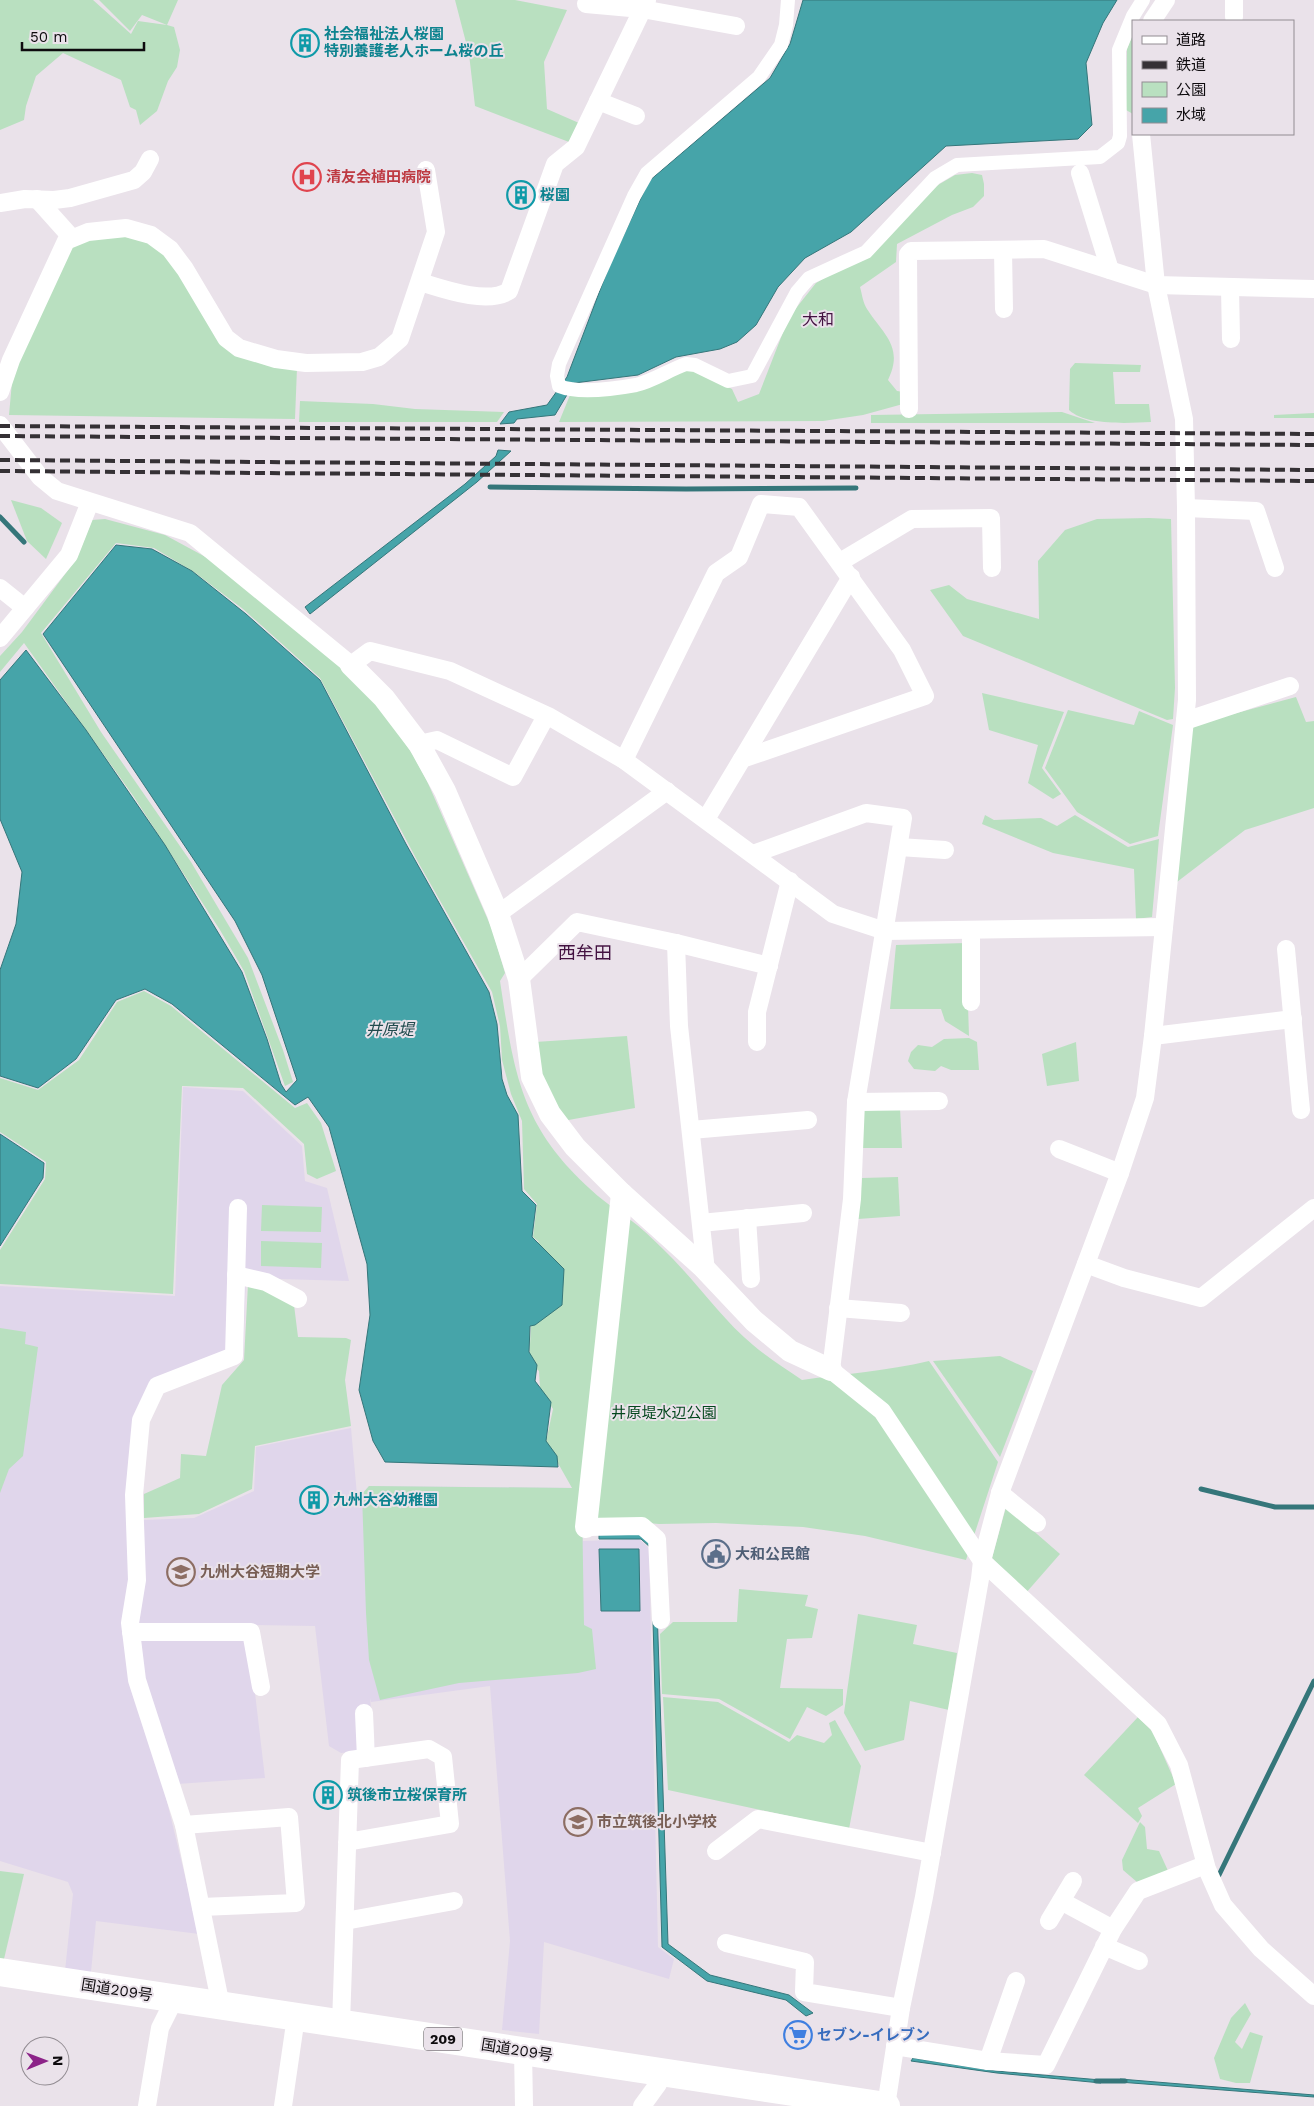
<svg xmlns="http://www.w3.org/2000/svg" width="1314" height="2106" font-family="'Work Sans','Noto Sans JP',sans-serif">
	<rect width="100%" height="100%" fill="#eae2ea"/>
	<!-- education -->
	<path fill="#e0d6eb" d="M 183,1087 L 243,1091 L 302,1146 L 305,1181 L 327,1188 L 349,1281 L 246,1278 L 243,1357 L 228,1365 L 163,1391 L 139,1413 L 143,1520 L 194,1518 L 254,1491 L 256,1447 L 351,1428 L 357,1495 L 362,1494 L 369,1486 L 582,1488 L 583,1541 L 639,1539 L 649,1548 L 658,1947 L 674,1959 L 669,1979 L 544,1942 L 539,2034 L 502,2030 L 510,1941 L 490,1686 L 371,1702 L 370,1698 L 375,1750 L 341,1753 L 329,1746 L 315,1626 L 247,1625 L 265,1778 L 163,1785 L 199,1934 L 96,1921 L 91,1972 L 65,1971 L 73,1894 L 68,1882 L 0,1861 L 0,1286 L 175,1296 Z"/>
	<!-- green -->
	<g fill="#b9e0c0">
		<path d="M 0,0 L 93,0 L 131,34 L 138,21 L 167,25 L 142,15 L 130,31 L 99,0 L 178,0 L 167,25 L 174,27 L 180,50 L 177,67 L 168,81 L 157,111 L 140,125 L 136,110 L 130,107 L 121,80 L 63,53 L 36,76 L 26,106 L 24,120 L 0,130 Z"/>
		<path d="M 455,0 L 515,0 L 567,10 L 544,62 L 547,109 L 579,123 L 569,142 L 475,106 L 469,54 Z"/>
		<path d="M 1133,34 L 1133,114 L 1126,110 L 1127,49 Z"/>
		<path d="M 972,173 L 982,175 L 984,184 L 984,196 L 973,207 L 952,215 L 897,244 L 896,262 L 860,287 C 862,294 863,303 867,309 C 884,335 904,347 888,380 L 897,391 L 904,392 L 903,404 L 863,415 L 823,421 L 559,422 L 570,395 L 693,369 L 732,389 L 738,402 L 759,394 L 789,317 L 816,283 L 846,265 L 931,189 L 955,175 Z"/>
		<path d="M 127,231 L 168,254 L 218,336 L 297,368 L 295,419 L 9,415 L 12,382 L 22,351 L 69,245 Z"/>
		<path d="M 1075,363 L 1141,365 L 1140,372 L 1113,372 L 1115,404 L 1149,404 L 1151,422 C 1129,423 1086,426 1069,410 L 1070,369 Z"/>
		<path d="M 300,401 L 373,404 L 415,409 L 504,412 L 497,422 L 299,422 Z"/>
		<path d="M 1062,412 L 1095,423 L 871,423 L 871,415 Z"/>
		<path d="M 1314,413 L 1314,418 L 1274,418 L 1274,415 Z"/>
		<path d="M 11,500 L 41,508 L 62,523 L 46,559 L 27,541 Z"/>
		<path d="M 1149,518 L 1171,519 L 1175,688 L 1173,719 L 1167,720 L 963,636 L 930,590 L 949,585 L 967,599 L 1039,619 L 1038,561 L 1065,530 L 1097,519 Z"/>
		<path d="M 105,519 L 165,535 L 213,561 L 346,672 L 377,702 L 413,755 L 427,781 L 492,929 L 505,973 L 500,981 C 515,1080 522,1132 603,1200 C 614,1209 626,1216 637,1225 C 649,1235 661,1247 673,1259 C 700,1287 723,1320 753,1345 C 768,1358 786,1369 802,1380 C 844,1374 887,1371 929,1361 L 998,1462 L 966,1560 L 865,1536 L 803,1527 L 716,1523 L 659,1524 L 593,1518 L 582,1503 L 584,1625 L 592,1629 L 596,1669 L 578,1673 L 459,1683 L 380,1700 L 369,1660 L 366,1613 L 362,1494 L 369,1486 L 572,1488 L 546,1442 L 553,1409 L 540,1389 L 539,1371 L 529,1363 L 531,1326 L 514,1303 L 519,1257 L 539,1242 L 533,1237 L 537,1204 L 524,1189 L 522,1121 L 511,1094 L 502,1060 L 500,1026 L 492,992 L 418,862 L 320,678 L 243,609 L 194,572 L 154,548 L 116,543 L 41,633 L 101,732 L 191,862 L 248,958 L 283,1050 L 293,1082 L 285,1086 L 244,971 L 220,930 L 134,797 L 24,643 L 0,672 L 0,656 L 22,632 L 77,558 L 92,520 Z"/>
		<path d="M 982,693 L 1064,712 L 1042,768 L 1061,794 L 1053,799 L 1028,783 L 1038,745 L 989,730 Z"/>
		<path d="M 1296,697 L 1306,722 L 1314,721 L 1314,808 L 1245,830 L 1173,885 L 1192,725 Z"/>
		<path d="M 1068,710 L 1134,725 L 1139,711 L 1173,725 L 1158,836 L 1130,844 L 1077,812 L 1045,768 Z"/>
		<path d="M 985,815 L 994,820 L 1041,818 L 1057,826 L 1075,815 L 1128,847 L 1159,839 L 1152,917 L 1136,919 L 1134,869 L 1053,853 L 982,824 Z"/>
		<path d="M 966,943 L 969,1036 L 945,1021 L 941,1009 L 890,1009 L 896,945 Z"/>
		<path d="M 144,991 L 171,1006 L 295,1108 L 307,1103 L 321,1123 L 336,1171 L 317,1179 L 307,1174 L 304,1144 L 243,1088 L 182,1086 L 173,1294 L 0,1284 L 0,1250 L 45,1179 L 46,1162 L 0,1132 L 0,1078 L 38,1090 L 79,1060 L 117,1002 Z"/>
		<path d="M 627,1036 L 635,1108 L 563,1121 L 541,1074 L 535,1042 Z"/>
		<path d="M 969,1038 L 977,1042 L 979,1070 L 951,1070 L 941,1066 L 935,1071 L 914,1069 L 908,1061 L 911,1052 L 918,1045 L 932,1047 L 944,1039 Z"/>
		<path d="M 1076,1042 L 1079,1081 L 1047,1086 L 1042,1054 Z"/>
		<path d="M 900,1108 L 902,1148 L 858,1148 L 862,1111 Z"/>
		<path d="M 898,1177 L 900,1216 L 858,1219 L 862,1178 Z"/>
		<path d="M 262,1205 L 322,1207 L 321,1232 L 261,1231 Z"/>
		<path d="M 261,1241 L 322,1243 L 321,1268 L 261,1266 Z"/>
		<path d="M 248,1284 L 265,1285 L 294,1305 L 298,1337 L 346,1338 L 351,1340 L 345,1380 L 351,1426 L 255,1446 L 252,1489 L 199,1514 L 144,1518 L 144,1494 L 180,1478 L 181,1454 L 206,1456 L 222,1385 L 244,1360 Z"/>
		<path d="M 0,1328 L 26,1332 L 25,1344 L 38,1347 L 23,1456 L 9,1469 L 0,1493 Z"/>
		<path d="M 1000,1356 L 1033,1371 L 1000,1457 L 933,1361 Z"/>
		<path d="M 1006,1507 L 1060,1554 L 1025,1594 L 992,1558 Z"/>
		<path d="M 739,1589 L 808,1595 L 805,1606 L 818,1609 L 812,1638 L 787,1639 L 780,1688 L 843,1689 L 843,1705 L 826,1716 L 807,1707 L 790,1739 L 719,1699 L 662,1694 L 660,1634 L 673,1622 L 737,1622 Z"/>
		<path d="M 858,1614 L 917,1625 L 913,1644 L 957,1653 L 949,1710 L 910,1701 L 904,1740 L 865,1751 L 844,1713 Z"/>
		<path d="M 663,1697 L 718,1702 L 789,1742 L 797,1735 L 824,1743 L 832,1735 L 829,1723 L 835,1720 L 861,1766 L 849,1829 L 668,1790 Z"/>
		<path d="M 1138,1717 L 1153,1732 L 1176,1784 L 1138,1808 L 1142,1816 L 1138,1823 L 1084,1775 Z"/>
		<path d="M 1140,1822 L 1145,1827 L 1147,1849 L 1159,1851 L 1169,1873 L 1137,1882 L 1123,1870 L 1122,1860 Z"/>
		<path d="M 0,1871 L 24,1874 L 4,1959 L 0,1959 Z"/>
		<path d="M 1245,2003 L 1251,2014 L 1235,2042 L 1242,2049 L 1250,2032 L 1263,2036 L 1250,2083 L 1236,2083 L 1220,2079 L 1214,2058 L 1231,2018 Z"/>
	</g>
	<!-- water -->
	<g fill="#46a4a9" stroke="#35767a">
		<path d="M 803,0 L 1117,0 L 1103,23 L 1086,63 L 1092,125 L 1078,139 L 946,146 L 851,232 L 805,258 L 778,287 L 756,325 L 737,342 L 720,349 L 676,357 L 638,375 L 574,383 L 555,415 L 517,419 L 514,423 L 500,424 L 509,412 L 547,405 L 567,377 L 610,264 L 649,181 L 770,78 L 790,44 Z"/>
		<path d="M 498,450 L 511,451 L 477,482 L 310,614 L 305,607 L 465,484 L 496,456 Z"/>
		<path d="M 116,545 L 152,549 L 192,571 L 246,614 L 320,680 L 406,844 L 489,992 L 497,1024 L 502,1079 L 507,1095 L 518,1115 L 522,1191 L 536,1205 L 532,1237 L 564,1269 L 562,1305 L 535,1325 L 530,1326 L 529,1352 L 537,1365 L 535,1381 L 551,1402 L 546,1441 L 557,1456 L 558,1467 L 385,1462 L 373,1441 L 359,1390 L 370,1315 L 367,1264 L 329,1127 L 308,1097 L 295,1105 L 172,1004 L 145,989 L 116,1000 L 76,1059 L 38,1088 L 0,1076 L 0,970 L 16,924 L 22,872 L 0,819 L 0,680 L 26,650 L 86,730 L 165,845 L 242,972 L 267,1039 L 281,1084 L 286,1092 L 297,1080 L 262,975 L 235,921 L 43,634 Z"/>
		<path d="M 0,1134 L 44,1163 L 43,1178 L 0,1246 Z"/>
		<path d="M 641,1533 L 655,1546 L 668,1944 L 710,1975 L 789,1995 L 813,2013 L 806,2016 L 786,2000 L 707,1981 L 662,1947 L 651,1548 L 641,1539 L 599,1539 L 599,1534 Z"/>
		<path d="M 599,1549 L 639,1549 L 640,1611 L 601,1611 Z"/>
		<path d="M 913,2058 L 996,2071 L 1101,2080 L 1101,2083 L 997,2073 L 911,2061 Z"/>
		<path d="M 1120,2079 L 1314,2095 L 1314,2097 L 1119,2082 Z"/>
	</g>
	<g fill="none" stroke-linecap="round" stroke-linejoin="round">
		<!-- stream -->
		<g stroke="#35767a" stroke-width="5">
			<path d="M 490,487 L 686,489 L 856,488"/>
			<path d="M 0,517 L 24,542"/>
			<path d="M 1201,1489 L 1275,1507 L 1314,1507"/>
			<path d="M 1219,1875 L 1314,1681"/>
			<path d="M 1096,2081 L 1125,2081"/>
		</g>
		<!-- pedestrian -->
		<path stroke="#fff" stroke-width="14" d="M 788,0 L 786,25 L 781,45 L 759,77 L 647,173 L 634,196 L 559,364 L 557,376 L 559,386 C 579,394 614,389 636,385 C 653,381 669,370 686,364 L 695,365 L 728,381 L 752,376 L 797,292 L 809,278 L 866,252 L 935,178 L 957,165 L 1100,157 L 1118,143 L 1120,136 L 1119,50 L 1133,16 L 1143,0"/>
		<!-- minor -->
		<g stroke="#fff" stroke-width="18">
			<path d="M 586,4 L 642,9 L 736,26"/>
			<path d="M 1234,17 L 1234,0"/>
			<path d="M 1152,21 L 1166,0"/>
			<path d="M 598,101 L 636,116"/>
			<path d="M 1080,173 L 1110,270"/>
			<path d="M 37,199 L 71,237"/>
			<path d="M 0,203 L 25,199 L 54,200 L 70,198 L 134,180 L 143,172 L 150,159"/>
			<path d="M 1003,250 L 1004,309"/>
			<path d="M 420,282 C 443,289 487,305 509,291 L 555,164 L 576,147 L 647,0"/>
			<path d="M 1230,288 L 1231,339"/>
			<path d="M 0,392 L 11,360 L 66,241 L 88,232 L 126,228 L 151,235 L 170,249 L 185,269 L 226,338 L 239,348 L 276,359 L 306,363 L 362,362 L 379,357 L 400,339 L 436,232 L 426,170"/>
			<path d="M 909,409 L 908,254 L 911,251 L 1044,249 L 1156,285 L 1314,289"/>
			<path d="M 0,425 L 40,477 L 57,491 L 190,533 L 351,665 L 370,651 L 450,671 L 550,717 L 624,760 L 833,914 L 885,931 L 1164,927"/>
			<path d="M 1186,508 L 1256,511 L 1275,568"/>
			<path d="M 840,562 L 912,519 L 991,518 L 992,568"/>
			<path d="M 0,588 L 25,608"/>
			<path d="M 0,638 L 69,555 L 90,502"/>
			<path d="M 1185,721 L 1290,686"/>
			<path d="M 419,744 L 437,740 L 513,777 L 546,716"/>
			<path d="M 742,759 L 851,577"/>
			<path d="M 624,760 L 716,573 L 739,557 L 761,504 L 799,507 L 902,650 L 925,696 L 742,759 L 706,819"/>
			<path d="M 899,847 L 945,850"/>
			<path d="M 753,854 L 866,813 L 903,818 L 856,1102 L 852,1199 L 831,1370 L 882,1411 L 982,1561 L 1158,1724 L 1179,1765 L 1207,1869 L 1223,1905 L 1261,1949 L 1314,1996"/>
			<path d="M 498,914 L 667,791"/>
			<path d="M 971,930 L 971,1002"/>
			<path d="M 676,943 L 679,1026 L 706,1271"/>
			<path d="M 1286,949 L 1301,1110"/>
			<path d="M 519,979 L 577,922 L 676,943 L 769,966"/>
			<path d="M 1153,1036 L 1293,1019"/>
			<path d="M 757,1042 L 757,1012 L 790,881"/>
			<path d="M 856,1102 L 939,1101"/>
			<path d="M 691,1130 L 808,1120"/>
			<path d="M 1059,1149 L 1120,1173"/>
			<path d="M 747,1218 L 751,1279"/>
			<path d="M 701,1223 L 803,1213"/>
			<path d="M 1086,1264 L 1124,1278 L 1201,1298 L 1314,1208"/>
			<path d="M 236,1275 L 266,1282 L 298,1299"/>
			<path d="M 838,1308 L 901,1313"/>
			<path d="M 1000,1493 L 1037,1523"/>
			<path d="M 586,1527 L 642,1526 L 657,1539 L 661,1620"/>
			<path d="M 131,1632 L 251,1632 L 261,1687"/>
			<path d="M 364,1713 L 366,1758"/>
			<path d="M 184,1825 L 289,1817 L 296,1903 L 201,1907"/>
			<path d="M 716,1851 L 758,1819 L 932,1853"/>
			<path d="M 1061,1901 L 1113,1929"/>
			<path d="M 345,1921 L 454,1901"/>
			<path d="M 1049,1921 L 1073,1881"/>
			<path d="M 726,1943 L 805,1962 L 804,1992 L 901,2008"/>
			<path d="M 1104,1946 L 1139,1961"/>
			<path d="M 221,2006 L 184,1825 L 137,1680 L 130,1623 L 137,1580 L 134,1495 L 141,1420 L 157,1386 L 234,1356 L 238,1208"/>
			<path d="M 341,2024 C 344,1936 347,1848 350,1760 L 429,1749 L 443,1757 L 450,1824 L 347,1842"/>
			<path d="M 895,2046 L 988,2061 L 1046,2065 L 1113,1929 L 1138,1891 L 1205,1865"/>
			<path d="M 523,2051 L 524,2106"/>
			<path d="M 988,2061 L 1016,1981"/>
			<path d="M 147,2106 L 160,2028 L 175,1998"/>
			<path d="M 283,2106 L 296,2017"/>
			<path d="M 642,2106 L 658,2084"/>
			<path d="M 886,2106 L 901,2008 L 924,1897 L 980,1579 L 982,1561 L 1000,1493 L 1120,1173 L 1145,1098 L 1153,1036 L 1187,700 L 1186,508 L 1184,419 L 1156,285 L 1141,134"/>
		</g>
		<!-- tertiary -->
		<g stroke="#fff" stroke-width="22">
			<path d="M 351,665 L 384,698 L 419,744 L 445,791 L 498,914 L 519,979 L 532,1077 L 550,1114 L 575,1147 L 622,1194 L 702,1266 L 754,1321 L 790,1351 L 831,1370"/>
			<path d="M 586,1527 L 622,1194"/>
		</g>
		<!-- trunk -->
		<path stroke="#fff" stroke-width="28" d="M 0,1972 L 886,2106"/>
		<!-- rail -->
		<g stroke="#353135" stroke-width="4" stroke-dasharray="10 5" stroke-linecap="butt">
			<path d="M 0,426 L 1314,434"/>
			<path d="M 0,436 L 1314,445"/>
			<path d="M 0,460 L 1314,470"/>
			<path d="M 0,471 L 1314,481"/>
		</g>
	</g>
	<!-- icons -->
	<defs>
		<symbol id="building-ring" viewBox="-11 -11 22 22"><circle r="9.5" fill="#eae2ea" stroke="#0f9aa8" stroke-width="1.5"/><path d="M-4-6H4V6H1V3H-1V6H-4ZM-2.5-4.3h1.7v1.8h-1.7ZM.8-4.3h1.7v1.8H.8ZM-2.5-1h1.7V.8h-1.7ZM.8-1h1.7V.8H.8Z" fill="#0f9aa8"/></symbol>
		<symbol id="hospital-ring" viewBox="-11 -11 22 22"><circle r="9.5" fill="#eae2ea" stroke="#e0444e" stroke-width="1.5"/><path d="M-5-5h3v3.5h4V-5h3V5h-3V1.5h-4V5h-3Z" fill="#e0444e"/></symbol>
		<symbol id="civic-ring" viewBox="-11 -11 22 22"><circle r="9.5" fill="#eae2ea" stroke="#5c6f8a" stroke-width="1.5"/><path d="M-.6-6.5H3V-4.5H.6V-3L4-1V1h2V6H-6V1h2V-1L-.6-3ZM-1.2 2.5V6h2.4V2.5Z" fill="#5c6f8a"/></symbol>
		<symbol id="university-ring" viewBox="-11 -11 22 22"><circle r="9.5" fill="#eae2ea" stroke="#8d6e63" stroke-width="1.5"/><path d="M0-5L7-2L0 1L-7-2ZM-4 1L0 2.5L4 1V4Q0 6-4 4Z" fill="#8d6e63"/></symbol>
		<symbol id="school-ring" viewBox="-11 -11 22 22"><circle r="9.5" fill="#eae2ea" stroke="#8d6e63" stroke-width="1.5"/><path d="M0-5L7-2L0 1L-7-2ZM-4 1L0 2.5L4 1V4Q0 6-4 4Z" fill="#8d6e63"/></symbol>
		<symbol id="supermarket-ring" viewBox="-11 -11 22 22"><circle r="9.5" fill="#eae2ea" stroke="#3f7fe0" stroke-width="1.5"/><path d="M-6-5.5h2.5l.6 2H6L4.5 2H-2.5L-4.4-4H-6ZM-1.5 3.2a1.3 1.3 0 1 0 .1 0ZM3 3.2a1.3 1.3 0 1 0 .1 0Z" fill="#3f7fe0"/></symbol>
	</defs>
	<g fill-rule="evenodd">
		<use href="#building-ring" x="289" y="27" width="32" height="32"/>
		<use href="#hospital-ring" x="291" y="161" width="32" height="32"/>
		<use href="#building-ring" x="505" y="179" width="32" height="32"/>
		<use href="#building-ring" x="298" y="1484" width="32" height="32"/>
		<use href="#civic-ring" x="700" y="1538" width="32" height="32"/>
		<use href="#university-ring" x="165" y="1556" width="32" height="32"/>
		<use href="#building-ring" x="312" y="1779" width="32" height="32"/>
		<use href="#school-ring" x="562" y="1806" width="32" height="32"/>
		<use href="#supermarket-ring" x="782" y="2019" width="32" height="32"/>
	</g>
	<g text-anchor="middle" stroke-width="4" stroke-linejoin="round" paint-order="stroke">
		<!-- shield labels -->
		<rect fill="#eae2ea" stroke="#504c50" stroke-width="1" x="424" y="2027.5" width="38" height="23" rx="4"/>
		<g font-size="14" font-weight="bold" fill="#0e0b0e">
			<text x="443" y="2044">209</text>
		</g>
		<!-- culture labels -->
		<g font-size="15" font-weight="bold" fill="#0d838f" stroke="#eae2ea" text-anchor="start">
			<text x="324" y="39">社会福祉法人桜園<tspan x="324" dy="17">特別養護老人ホーム桜の丘</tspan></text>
			<text x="540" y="200">桜園</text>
			<text x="333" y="1505">九州大谷幼稚園</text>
			<text x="347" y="1800">筑後市立桜保育所</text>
		</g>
		<!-- health labels -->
		<g font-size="15" font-weight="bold" fill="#be3a42" stroke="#eae2ea" text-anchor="start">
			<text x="326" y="182">清友会植田病院</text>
		</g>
		<!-- park labels -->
		<g font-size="15" fill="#03471d" stroke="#eae2ea">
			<text x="664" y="1418">井原堤水辺公園</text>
		</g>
		<!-- service labels -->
		<g font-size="15" font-weight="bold" fill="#4e5e75" stroke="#eae2ea" text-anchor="start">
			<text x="735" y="1559">大和公民館</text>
		</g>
		<!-- education labels -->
		<g font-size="15" font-weight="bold" fill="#785e54" stroke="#eae2ea" text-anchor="start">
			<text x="200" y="1577">九州大谷短期大学</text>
			<text x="597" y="1827">市立筑後北小学校</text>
		</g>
		<!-- street labels -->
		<g font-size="15" fill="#0e0b0e" stroke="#eae2ea">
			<text transform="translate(117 1990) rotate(9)" y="5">国道209号</text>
			<text transform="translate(517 2050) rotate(9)" y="5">国道209号</text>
		</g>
		<!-- shop labels -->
		<g font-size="15" font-weight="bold" fill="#366cbe" stroke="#eae2ea" text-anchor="start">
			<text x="817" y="2040">セブン-イレブン</text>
		</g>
		<!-- neighbourhood labels -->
		<g font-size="16" fill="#431241" stroke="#eae2ea">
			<text x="818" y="325">大和</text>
		</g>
		<!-- water labels -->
		<g font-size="16" font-style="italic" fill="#214b4e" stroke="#eae2ea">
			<text x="390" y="1035">井原堤</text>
		</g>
		<!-- quarter labels -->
		<g font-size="18" fill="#431241" stroke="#eae2ea">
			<text x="585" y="959">西牟田</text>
		</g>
	</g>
	<!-- legend -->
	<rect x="1132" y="20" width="162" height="115" fill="#eae2ea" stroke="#928c92"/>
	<rect x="1142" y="36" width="25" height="8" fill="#ffffff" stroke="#928c92"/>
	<text x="1176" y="45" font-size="15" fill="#0e0b0e">道路</text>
	<rect x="1142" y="61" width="25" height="8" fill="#353135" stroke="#928c92"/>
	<text x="1176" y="70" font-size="15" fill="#0e0b0e">鉄道</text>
	<rect x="1142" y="82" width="25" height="15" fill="#b9e0c0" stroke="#928c92"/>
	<text x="1176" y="95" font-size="15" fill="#0e0b0e">公園</text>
	<rect x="1142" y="108" width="25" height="15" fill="#46a4a9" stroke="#928c92"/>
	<text x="1176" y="120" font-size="15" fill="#0e0b0e">水域</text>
	<!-- north arrow -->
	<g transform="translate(45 2061) rotate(89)"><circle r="24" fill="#eae2ea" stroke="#928c92"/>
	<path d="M0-4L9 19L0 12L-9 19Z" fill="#8c2388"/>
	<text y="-8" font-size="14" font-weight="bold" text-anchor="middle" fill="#0e0b0e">N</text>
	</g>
	<!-- scale -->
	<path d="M22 42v8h122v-8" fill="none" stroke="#0e0b0e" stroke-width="2.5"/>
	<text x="30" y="42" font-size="15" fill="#0e0b0e" stroke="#eae2ea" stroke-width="4" paint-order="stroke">50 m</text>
</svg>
